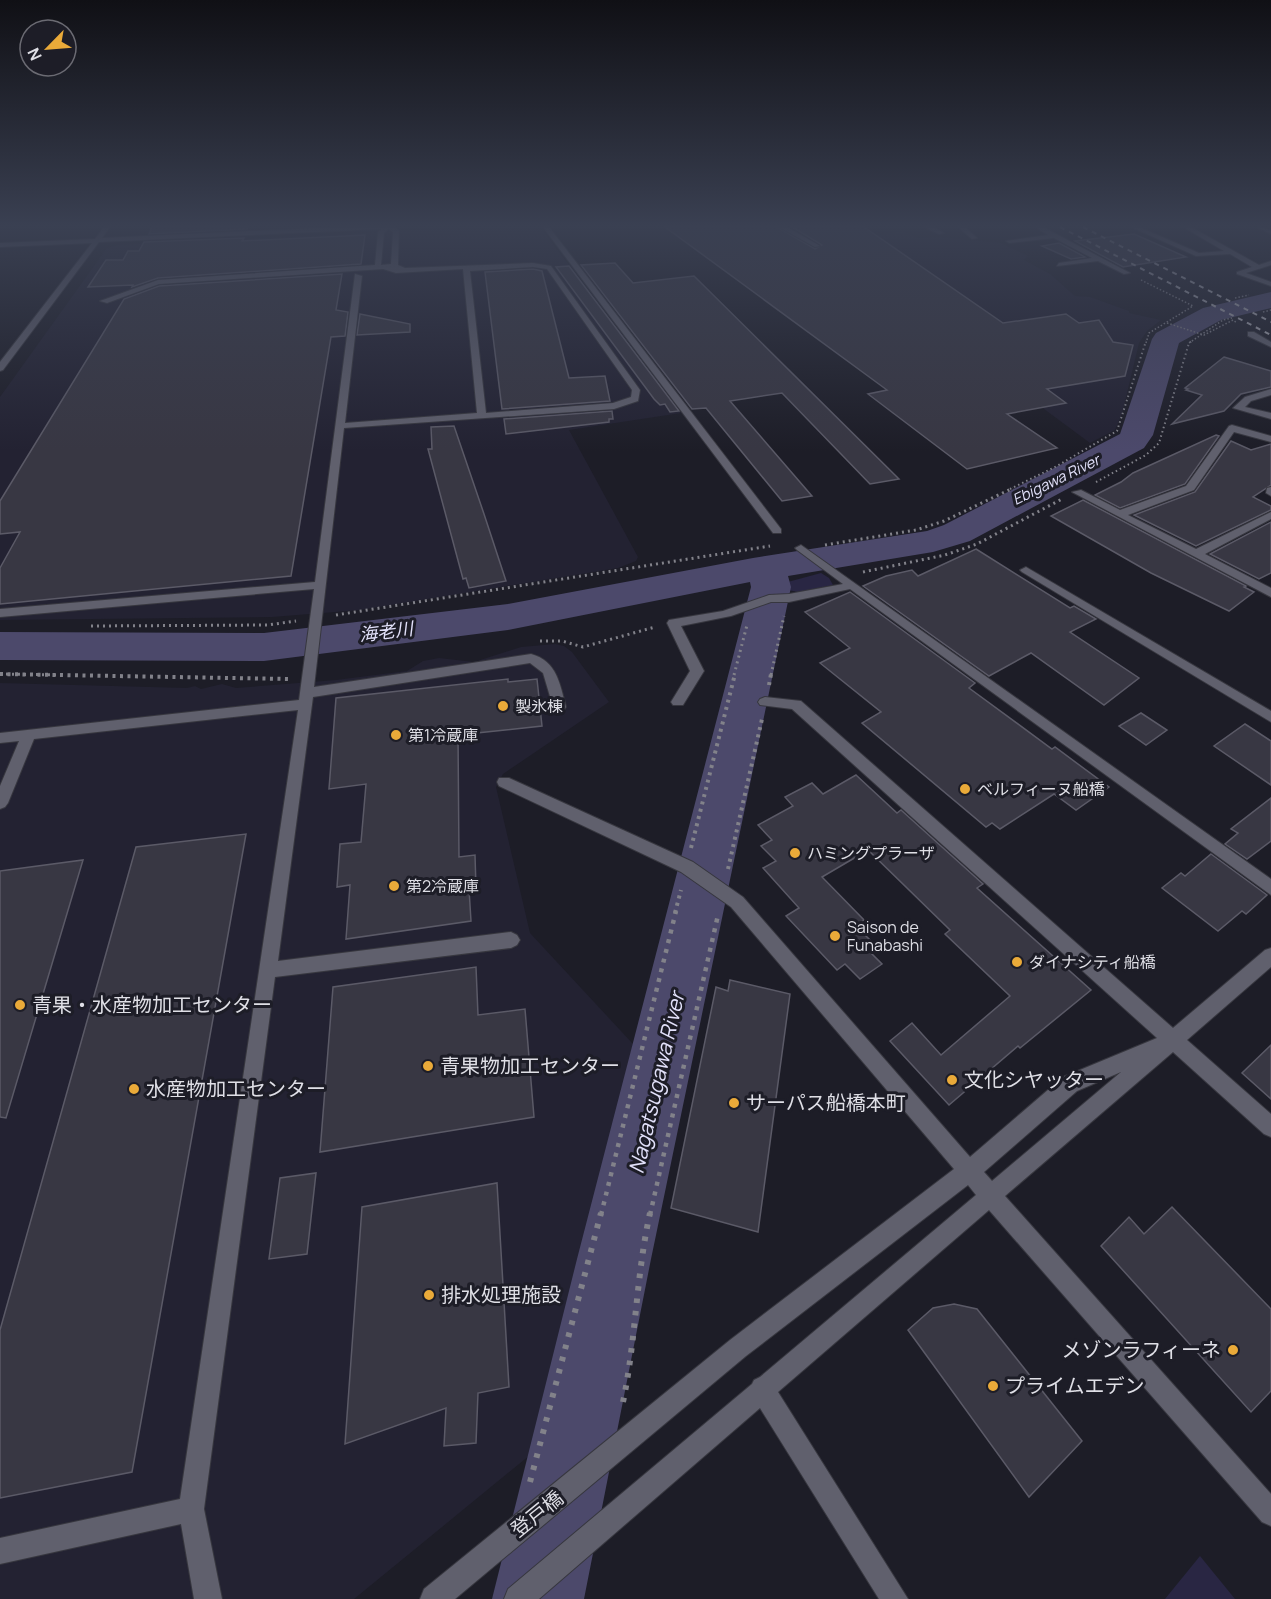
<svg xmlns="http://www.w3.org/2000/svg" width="1271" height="1599" font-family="Manrope,'Noto Sans JP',sans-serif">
	<rect width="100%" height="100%" fill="#1d1d27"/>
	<!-- built -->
	<g fill="#232232">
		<path d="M 486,227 L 540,227 L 681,413 L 569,430 L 638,557 L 636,561 L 618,568 L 360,610 L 272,617 L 0,620 L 0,397 L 107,248 L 118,245 Z"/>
		<path d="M 903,231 L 918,238 L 939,237 L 1001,243 L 1028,256 L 1024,260 L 1050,274 L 1075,296 L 1090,297 L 1129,311 L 1129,313 L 1161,320 L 1147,331 L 1139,343 L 1122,414 L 1115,430 L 1090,443 L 837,256 L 809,247 Z"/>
		<path d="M 555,644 L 564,646 L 572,652 L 609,702 L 503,774 L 496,787 L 530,933 L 633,1044 L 530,1455 L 354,1599 L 0,1599 L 0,683 L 187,688 L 195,686 L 201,689 L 222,684 L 236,688 L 336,680 L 407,671 L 423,661 L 439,658 L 474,662 L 521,647 Z"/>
	</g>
	<!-- green -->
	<g fill="#292643">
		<path d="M 821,573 L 829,578 L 833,585 L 798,592 L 783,589 L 784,583 Z"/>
		<path d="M 1200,1556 L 1235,1599 L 1165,1599 Z"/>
	</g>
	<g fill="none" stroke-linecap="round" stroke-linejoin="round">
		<!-- river -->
		<path fill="#4c496b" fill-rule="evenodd" d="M 1271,292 L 1271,308 L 1221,320 L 1179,343 L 1153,435 L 1144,448 L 970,541 L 933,552 L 788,576 L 791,587 L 651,1259 L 584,1599 L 492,1599 L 577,1259 L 751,587 L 750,582 L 508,630 L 264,661 L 0,660 L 0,632 L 264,633 L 508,604 L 753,558 L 927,531 L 944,525 L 1120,434 L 1152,339 L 1156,333 L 1203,308 Z"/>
	</g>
	<!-- building -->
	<g fill="#383743" stroke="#5b5a67" stroke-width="1.5">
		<path d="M 152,227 L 248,227 L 247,229 L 149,234 Z"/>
		<path d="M 665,227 L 777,227 L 815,249 L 822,245 L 792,227 L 864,227 L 1003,323 L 1066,314 L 1079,323 L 1099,320 L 1113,342 L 1133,345 L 1125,376 L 1047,389 L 1066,403 L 1007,414 L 1057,448 L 967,469 L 868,394 L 887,390 Z"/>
		<path d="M 1134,234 L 1186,257 L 1123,267 L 1075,241 Z"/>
		<path d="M 365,235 L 361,264 L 158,278 L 132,287 L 133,285 L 88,287 L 106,260 L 123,260 L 128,251 L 139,251 L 144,242 L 244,238 L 242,241 Z"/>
		<path d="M 1059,243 L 1085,257 L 1071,259 L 1042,246 Z"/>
		<path d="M 615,263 L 633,283 L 694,276 L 899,479 L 870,484 L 782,393 L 730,401 L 812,496 L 782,501 L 706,408 L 692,409 L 581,265 Z"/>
		<path d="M 569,266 L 679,411 L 670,412 L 665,404 L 660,405 L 654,399 L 556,267 Z"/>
		<path d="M 533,269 L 542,271 L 569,378 L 605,376 L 610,401 L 502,409 L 485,272 Z"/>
		<path d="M 342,274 L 336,310 L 348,312 L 345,336 L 331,337 L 291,576 L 0,604 L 0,568 L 20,532 L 0,534 L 0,501 L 124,299 L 159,286 Z"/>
		<path d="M 360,314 L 410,324 L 410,332 L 357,335 Z"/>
		<path d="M 1224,357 L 1271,371 L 1271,387 L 1241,394 L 1224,411 L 1172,424 L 1202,395 L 1186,390 L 1188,389 L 1185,388 Z"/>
		<path d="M 612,411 L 613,419 L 609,419 L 609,422 L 506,434 L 504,419 Z"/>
		<path d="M 454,426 L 484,514 L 506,581 L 469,588 L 466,578 L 463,579 L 428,449 L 432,449 L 431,427 Z"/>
		<path d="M 1216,435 L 1219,436 L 1185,484 L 1120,508 L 1095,495 L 1121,482 L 1133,473 Z"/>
		<path d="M 1231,441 L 1251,450 L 1271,444 L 1271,485 L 1253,497 L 1271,506 L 1271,510 L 1196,546 L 1134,515 L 1195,492 Z"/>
		<path d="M 1083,500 L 1246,586 L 1244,587 L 1254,592 L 1229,611 L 1151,573 L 1051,516 Z"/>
		<path d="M 1271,522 L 1271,573 L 1259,579 L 1210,554 Z"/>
		<path d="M 976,549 L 1070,608 L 1074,606 L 1096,619 L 1070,632 L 1139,678 L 1104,705 L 1031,653 L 989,676 L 863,586 L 886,576 L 912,570 L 918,576 Z"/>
		<path d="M 850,592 L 975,683 L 969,688 L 1052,749 L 1055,747 L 1109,787 L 1076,810 L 1054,794 L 1000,829 L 992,823 L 986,827 L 862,723 L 881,712 L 820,663 L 850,648 L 805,612 Z"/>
		<path d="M 508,679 L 508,682 L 537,679 L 542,726 L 458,735 L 459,857 L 475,855 L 476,888 L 469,889 L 471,921 L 346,939 L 350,885 L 337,887 L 340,844 L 361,842 L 366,784 L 329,789 L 336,698 Z"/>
		<path d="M 1141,713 L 1167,730 L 1146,745 L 1119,726 Z"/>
		<path d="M 1245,724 L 1271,741 L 1271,785 L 1214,746 Z"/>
		<path d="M 856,775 L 897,813 L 901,810 L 983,884 L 977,888 L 1091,990 L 1020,1048 L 1018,1046 L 949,1105 L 890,1041 L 912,1023 L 941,1055 L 1010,996 L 945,934 L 950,930 L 868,850 L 822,877 L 864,920 L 856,926 L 876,946 L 869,951 L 882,964 L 860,979 L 845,964 L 837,970 L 786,916 L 799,908 L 763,868 L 776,861 L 761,846 L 772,840 L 758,825 L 793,806 L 785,797 L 812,783 L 823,794 Z"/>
		<path d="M 1271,798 L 1271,841 L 1247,859 L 1225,844 L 1238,833 L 1231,829 Z"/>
		<path d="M 246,834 L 132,1472 L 0,1498 L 0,1330 L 136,847 Z"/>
		<path d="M 1211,854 L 1267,895 L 1246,914 L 1242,911 L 1218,931 L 1162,888 L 1181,873 L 1185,876 Z"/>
		<path d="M 83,860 L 6,1118 L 0,1117 L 0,871 Z"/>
		<path d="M 476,967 L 478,1015 L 525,1009 L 534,1117 L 320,1152 L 333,987 Z"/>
		<path d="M 730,980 L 790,994 L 758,1232 L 671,1208 L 716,987 L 728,991 Z"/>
		<path d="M 1271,1045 L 1271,1099 L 1242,1073 Z"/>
		<path d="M 316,1173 L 307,1254 L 269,1259 L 280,1178 Z"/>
		<path d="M 497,1183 L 509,1387 L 478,1393 L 476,1443 L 444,1446 L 446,1408 L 345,1444 L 362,1207 Z"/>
		<path d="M 1172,1207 L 1271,1309 L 1271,1391 L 1251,1412 L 1101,1246 L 1129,1217 L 1144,1234 Z"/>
		<path d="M 954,1304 L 977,1309 L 1082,1441 L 1029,1497 L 908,1330 L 933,1308 Z"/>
	</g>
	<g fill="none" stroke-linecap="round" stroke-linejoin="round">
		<defs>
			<g id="minor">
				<path d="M 104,227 L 110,227 L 102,238 L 339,227 L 394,227 L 399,231 L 398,265 L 405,268 L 533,263 L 551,266 L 640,390 L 638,401 L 614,409 L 344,428 L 314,687 L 531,654 C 557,661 560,684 566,707 L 564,710 L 554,710 L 543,673 L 530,663 L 313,697 L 278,961 L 511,932 L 517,935 L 520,940 L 517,945 L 511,948 L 275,977 L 204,1509 L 222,1599 L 194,1599 L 181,1524 L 0,1564 L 0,1538 L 180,1499 L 298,710 L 34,739 L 8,803 L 5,807 L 0,809 L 0,786 L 19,741 L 0,743 L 0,733 L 299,700 L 314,589 L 0,617 L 0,609 L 315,582 L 355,274 L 362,276 L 345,423 L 477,413 L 463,269 L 396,273 L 383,269 L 159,284 L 107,303 L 100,301 L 158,280 L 375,265 L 378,232 L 381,229 L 99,242 L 3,370 L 0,371 L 0,362 L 92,243 L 0,247 L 0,243 L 95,239 ZM 389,229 L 393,232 L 391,264 L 381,265 L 384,233 ZM 533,267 L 547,269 L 632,390 L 631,397 L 613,403 L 486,413 L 470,271 Z"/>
				<path d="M 543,227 L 549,227 L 781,529 L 781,533 L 773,533 Z"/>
				<path d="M 779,227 L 787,227 L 820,246 L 815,247 Z"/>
				<path d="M 924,227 L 933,227 L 944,233 L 939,234 Z"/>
				<path d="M 958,227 L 965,227 L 977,238 L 972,239 Z"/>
				<path d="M 1035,227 L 1043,227 L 1130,273 L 1124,274 L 1098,261 L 1057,266 L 1059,263 L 1092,258 L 1054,238 L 1009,243 L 1006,241 L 1048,235 Z"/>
				<path d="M 1131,227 L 1139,227 L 1199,253 L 1224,251 L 1183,227 L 1191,227 L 1259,265 L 1271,261 L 1271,265 L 1246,273 L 1271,282 L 1271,286 L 1237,274 L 1237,272 L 1252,267 L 1230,254 L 1196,256 Z"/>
				<path d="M 1258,227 L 1271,230 L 1271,234 L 1259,228 Z"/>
				<path d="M 1248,332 L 1254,332 L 1271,342 L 1271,347 L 1248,336 Z"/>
				<path d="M 1271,389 L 1271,395 L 1251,401 L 1245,407 L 1271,413 L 1271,419 L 1233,408 L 1245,397 Z"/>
				<path d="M 1232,425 L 1271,436 L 1271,442 L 1234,432 L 1194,490 L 1128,515 L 1196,549 L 1271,512 L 1271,519 L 1205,554 L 1271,588 L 1271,597 L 1072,492 L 1081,490 L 1120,510 L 1186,486 L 1229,426 Z"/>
				<path d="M 1271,487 L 1271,496 L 1266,493 L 1267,488 Z"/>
				<path d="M 801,545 L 1271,879 L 1271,895 L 850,589 L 789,602 L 771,602 L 731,616 L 681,626 L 704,671 L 683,705 L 673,705 L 671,702 L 690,671 L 667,623 L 669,620 L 723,611 L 769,595 L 789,594 L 843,584 L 797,550 L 795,548 Z"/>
				<path d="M 1026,567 L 1271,711 L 1271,722 L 1022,572 L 1020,570 Z"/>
				<path d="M 765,697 L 801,701 L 1173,1028 L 1265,950 L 1271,948 L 1271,967 L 1187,1040 L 1271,1114 L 1271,1137 L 1264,1134 L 1173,1052 L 1005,1196 L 1271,1494 L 1271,1526 L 1262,1522 L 989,1210 L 778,1392 L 908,1599 L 879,1599 L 760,1408 L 539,1599 L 504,1599 L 508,1589 L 752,1384 L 754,1380 L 760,1377 L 976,1195 L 968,1185 L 746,1356 L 455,1599 L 420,1599 L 424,1589 L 730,1340 L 954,1169 L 731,907 L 681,872 L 499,786 L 497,782 L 499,778 L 509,778 L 693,862 L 743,897 L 970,1157 L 1063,1077 L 1157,1038 L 792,709 L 760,705 L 758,702 L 760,699 ZM 1121,1072 L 992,1181 L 984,1172 L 1077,1091 Z"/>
			</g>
		</defs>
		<!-- minor casing -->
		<use href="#minor" stroke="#37373f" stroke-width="2"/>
		<!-- path-far5 -->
		<g stroke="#82828a" stroke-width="1.5" stroke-dasharray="1.5 2" stroke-linecap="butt">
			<path d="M 1141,280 L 1193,306 L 1149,333 L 1146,343"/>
			<path d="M 1235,298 L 1249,295"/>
			<path d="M 1263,312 L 1271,310"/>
			<path d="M 1167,323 L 1204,335 L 1233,320 L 1237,323"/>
			<path d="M 1189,343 L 1223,320 L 1232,318"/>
		</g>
		<!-- path-far4 -->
		<g stroke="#82828a" stroke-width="2" stroke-dasharray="1.5 3" stroke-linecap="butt">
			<path d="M 1096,482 L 1146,455 L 1159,443 L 1189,343 L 1192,341"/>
			<path d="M 1010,489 L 1055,467 L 1117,431 L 1146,341"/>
		</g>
		<!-- path-far3 -->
		<g stroke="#82828a" stroke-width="3" stroke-dasharray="2 4" stroke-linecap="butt">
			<path d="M 825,545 L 916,530 L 944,521 L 1013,488"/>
			<path d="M 863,572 L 945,555 L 977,544 L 1062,499"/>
			<path d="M 336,615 L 770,546"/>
			<path d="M 91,626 L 268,625 L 296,621"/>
			<path d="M 540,641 L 562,641 L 583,647 L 655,627"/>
			<path d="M 0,674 L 62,675"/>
			<path d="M 734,675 L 747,625"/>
			<path d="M 771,675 L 784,616"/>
		</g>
		<!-- path-far2 -->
		<g stroke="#82828a" stroke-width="4" stroke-dasharray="3 4.5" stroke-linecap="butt">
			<path d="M 0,674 L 289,679"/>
			<path d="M 769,685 L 771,674"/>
			<path d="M 691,848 L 735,674"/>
			<path d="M 728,869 L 762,719"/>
			<path d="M 675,913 L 681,890"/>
		</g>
		<!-- path-far1 -->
		<g stroke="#82828a" stroke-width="4.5" stroke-dasharray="4 6" stroke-linecap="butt">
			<path d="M 601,1215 L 676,911"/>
			<path d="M 650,1215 L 718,915"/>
		</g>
		<!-- path -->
		<g stroke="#82828a" stroke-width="6" stroke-dasharray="4.5 8" stroke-linecap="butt">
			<path d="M 623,1402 C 636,1340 636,1276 650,1213"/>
			<path d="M 530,1482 L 601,1213"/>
		</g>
		<!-- minor -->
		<use href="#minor" fill="#60606d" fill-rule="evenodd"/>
		<!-- rail -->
		<g stroke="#afafb7" stroke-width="2" stroke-dasharray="5 5" stroke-linecap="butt">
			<path d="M 1060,227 L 1271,335"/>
			<path d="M 1083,227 L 1271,322"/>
		</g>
	</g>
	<!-- sky -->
	<linearGradient id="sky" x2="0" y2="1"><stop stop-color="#101015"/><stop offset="0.5" stop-color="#3a4052"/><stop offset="1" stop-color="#3a4052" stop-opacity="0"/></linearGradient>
	<rect width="1271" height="451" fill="url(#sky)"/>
	<!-- markers -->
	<g fill="#eaaa39" stroke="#1d1d27" stroke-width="2">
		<circle cx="503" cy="706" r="6"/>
		<circle cx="396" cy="735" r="6"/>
		<circle cx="965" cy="789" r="6"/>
		<circle cx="795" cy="853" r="6"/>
		<circle cx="394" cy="886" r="6"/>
		<circle cx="835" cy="936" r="6"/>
		<circle cx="1017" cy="962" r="6"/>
		<circle cx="20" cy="1005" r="6"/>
		<circle cx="428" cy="1066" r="6"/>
		<circle cx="952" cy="1080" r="6"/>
		<circle cx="134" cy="1089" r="6"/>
		<circle cx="734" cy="1103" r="6"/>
		<circle cx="429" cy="1295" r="6"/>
		<circle cx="1233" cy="1350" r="6"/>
		<circle cx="993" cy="1386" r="6"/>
	</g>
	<g text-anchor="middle" stroke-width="6" stroke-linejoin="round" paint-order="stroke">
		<!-- far-water labels -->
		<g font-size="15" font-style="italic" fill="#e2e1fa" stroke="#1d1d27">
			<text transform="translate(1056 480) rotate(-26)" y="5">Ebigawa River</text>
		</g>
		<!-- poi labels -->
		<g font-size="16" fill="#dfdfe6" stroke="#1d1d27" text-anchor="start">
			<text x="515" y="712">製氷棟</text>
			<text x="408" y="741">第1冷蔵庫</text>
			<text x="977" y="795">ベルフィーヌ船橋</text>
			<text x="807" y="859">ハミングプラーザ</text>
			<text x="406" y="892">第2冷蔵庫</text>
			<text x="847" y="933">Saison de<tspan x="847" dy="18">Funabashi</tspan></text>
			<text x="1029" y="968">ダイナシティ船橋</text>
		</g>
		<!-- water labels -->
		<g font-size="18" font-style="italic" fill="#e2e1fa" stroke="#1d1d27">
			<text transform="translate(386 632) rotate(-7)" y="6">海老川</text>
		</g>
		<!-- near-poi labels -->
		<g font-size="20" fill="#dfdfe6" stroke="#1d1d27" text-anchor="start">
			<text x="32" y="1012">青果・水産物加工センター</text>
			<text x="440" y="1073">青果物加工センター</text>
			<text x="964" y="1087">文化シヤッター</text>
			<text x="146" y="1096">水産物加工センター</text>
			<text x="746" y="1110">サーパス船橋本町</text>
			<text x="441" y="1302">排水処理施設</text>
			<text x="1221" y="1357" text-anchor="end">メゾンラフィーネ</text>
			<text x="1005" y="1393">プライムエデン</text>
		</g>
		<!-- near-street labels -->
		<g font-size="20" fill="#dfdfe6" stroke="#1d1d27">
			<text transform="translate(537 1514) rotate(-39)" y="7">登戸橋</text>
		</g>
		<!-- near-water labels -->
		<g font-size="21" font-style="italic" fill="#e2e1fa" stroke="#1d1d27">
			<text transform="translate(657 1083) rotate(-77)" y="7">Nagatsugawa River</text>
		</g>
	</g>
	<!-- north arrow -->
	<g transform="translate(48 48) rotate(245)"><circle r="28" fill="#1d1d27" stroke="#6b6b73" stroke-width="1.5"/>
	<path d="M0-4.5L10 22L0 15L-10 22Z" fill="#eaaa39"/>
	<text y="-9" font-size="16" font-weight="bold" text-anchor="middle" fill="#dfdfe6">N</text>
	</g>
</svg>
